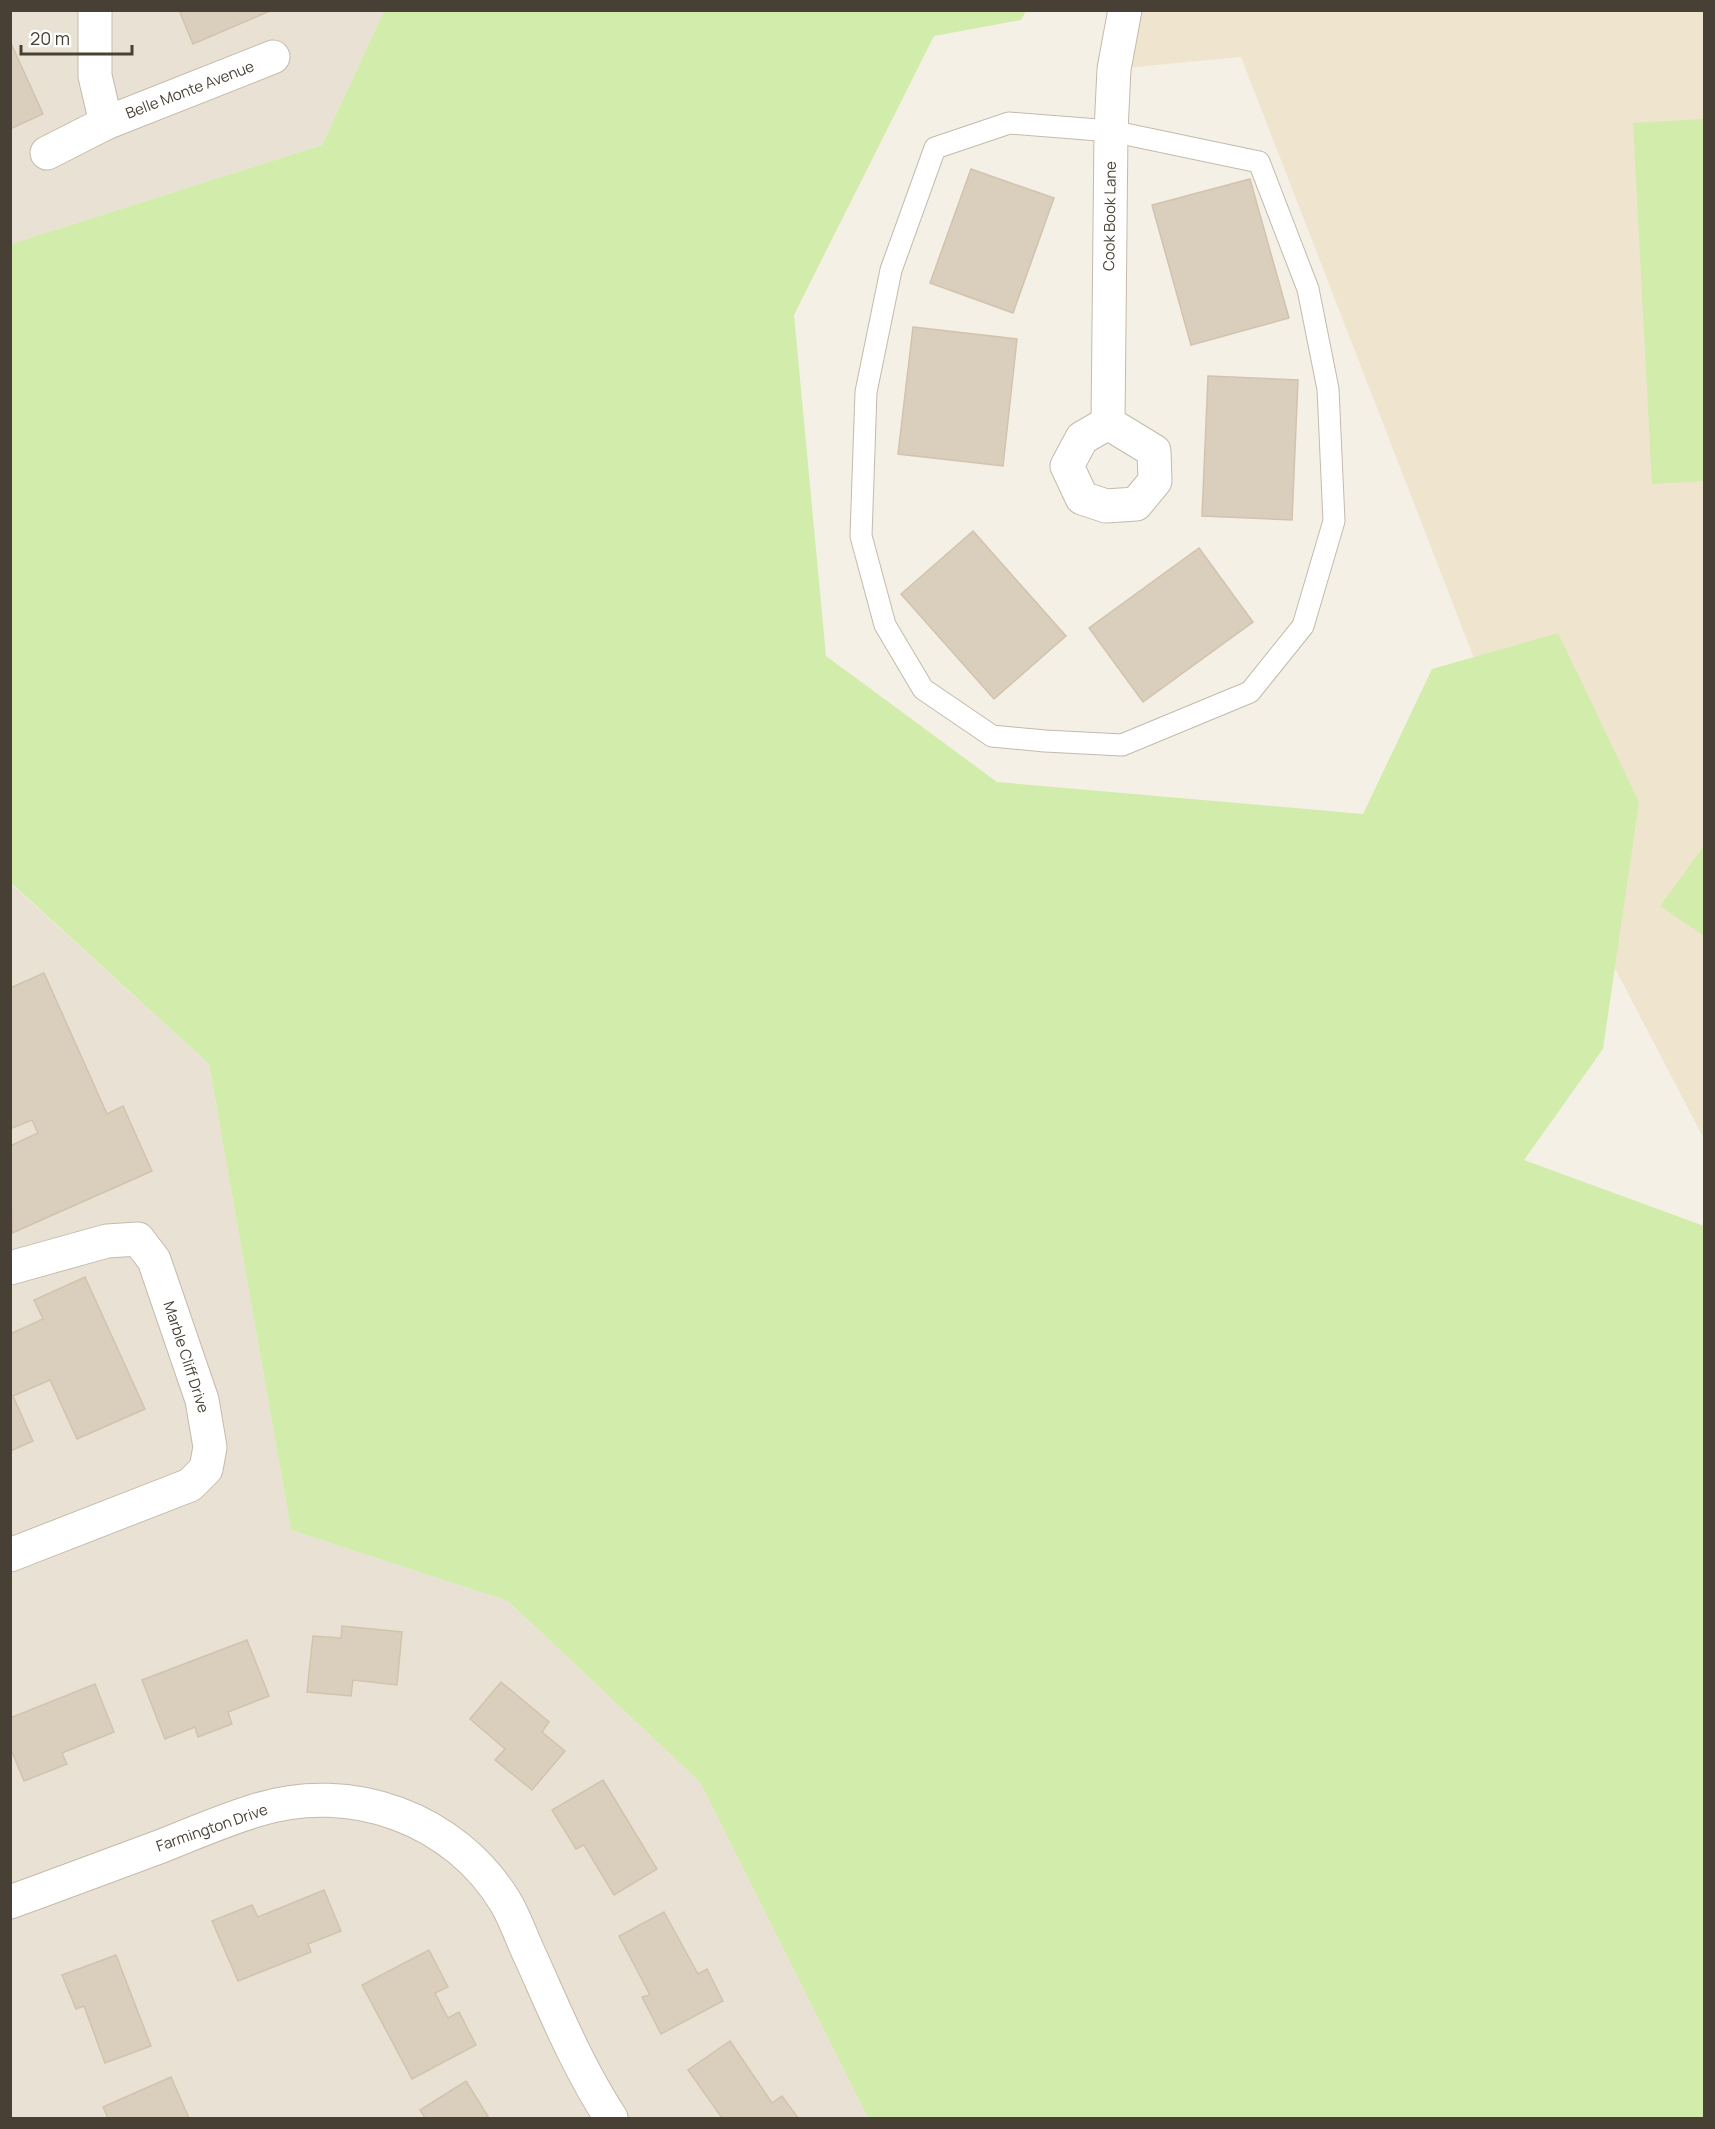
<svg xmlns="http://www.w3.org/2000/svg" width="1715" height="2129" font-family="Manrope,sans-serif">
	<rect width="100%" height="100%" fill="#f4f0e6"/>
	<!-- residential -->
	<g fill="#e9e2d4">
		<path d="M 11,11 L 384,11 L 322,145 L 11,244 Z"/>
		<path d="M 10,883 L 209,1064 L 291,1530 L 508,1601 L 700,1782 L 868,2118 L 11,2118 Z"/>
	</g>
	<!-- education -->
	<path fill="#efe5cf" d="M 1125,11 L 1704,11 L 1704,1139 L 1534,813 L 1241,57 L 1114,69 Z"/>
	<!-- green -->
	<g fill="#d1ecab">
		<path d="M 384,11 L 1026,11 L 1021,20 L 934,36 L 794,315 L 826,656 L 997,782 L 1363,814 L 1432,669 L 1558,633 L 1639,802 L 1603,1049 L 1524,1160 L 1704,1226 L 1704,2118 L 868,2118 L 700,1782 L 508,1601 L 291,1530 L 209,1064 L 11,883 L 11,244 L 322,145 Z"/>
		<path d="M 1704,119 L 1704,481 L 1652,484 L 1633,123 Z"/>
		<path d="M 1704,846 L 1704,936 L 1660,906 Z"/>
	</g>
	<!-- building -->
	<g fill="#dacebd" stroke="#d2c3ad" stroke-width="1.5">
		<path d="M 179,10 L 269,10 L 270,11 L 193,44 Z"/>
		<path d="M 10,41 L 43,114 L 10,129 Z"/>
		<path d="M 971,169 L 1054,198 L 1013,313 L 930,283 Z"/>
		<path d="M 1250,179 L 1289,318 L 1191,345 L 1152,205 Z"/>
		<path d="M 913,327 L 1017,339 L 1003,466 L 898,454 Z"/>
		<path d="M 1208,376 L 1298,380 L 1292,520 L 1202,516 Z"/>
		<path d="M 973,531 L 1066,636 L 994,699 L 901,594 Z"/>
		<path d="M 1199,548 L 1253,622 L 1143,702 L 1089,628 Z"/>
		<path d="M 44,973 L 107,1114 L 123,1106 L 152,1171 L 12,1233 L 10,1146 L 38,1133 L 32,1120 L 10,1129 L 10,988 Z"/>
		<path d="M 85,1277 L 145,1409 L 77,1439 L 50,1380 L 13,1396 L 33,1441 L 10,1451 L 10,1334 L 43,1319 L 34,1300 Z"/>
		<path d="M 342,1626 L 402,1632 L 397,1685 L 353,1680 L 351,1696 L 307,1692 L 313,1636 L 341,1638 Z"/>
		<path d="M 247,1640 L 269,1696 L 228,1712 L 232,1724 L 198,1737 L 195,1727 L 165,1739 L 142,1680 Z"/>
		<path d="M 501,1682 L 549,1722 L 542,1732 L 565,1751 L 532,1790 L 495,1760 L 505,1749 L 470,1719 Z"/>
		<path d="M 95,1684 L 114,1732 L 62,1753 L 67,1764 L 24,1781 L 10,1747 L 10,1718 Z"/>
		<path d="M 603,1780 L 657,1869 L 614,1895 L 584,1845 L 576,1849 L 552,1810 Z"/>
		<path d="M 324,1890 L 341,1931 L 308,1944 L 311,1952 L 238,1981 L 212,1921 L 252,1905 L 258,1917 Z"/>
		<path d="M 664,1912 L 698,1974 L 707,1969 L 723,2001 L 661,2034 L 642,1997 L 650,1995 L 619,1936 Z"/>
		<path d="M 429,1950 L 448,1987 L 435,1993 L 448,2018 L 459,2012 L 476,2045 L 412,2079 L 362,1985 Z"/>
		<path d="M 116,1955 L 151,2046 L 105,2063 L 84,2006 L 76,2009 L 62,1975 Z"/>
		<path d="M 730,2041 L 772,2103 L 782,2096 L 798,2118 L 722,2118 L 688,2070 Z"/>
		<path d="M 171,2077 L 189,2118 L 108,2118 L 103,2107 Z"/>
		<path d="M 466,2081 L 489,2118 L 425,2118 L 420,2110 Z"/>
	</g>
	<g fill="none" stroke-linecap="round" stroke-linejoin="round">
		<defs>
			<path id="service" d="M 1009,123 L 1111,131 L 1259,162 L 1308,289 L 1328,389 L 1334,521 L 1303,626 L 1250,692 L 1122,745 L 1045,741 L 992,736 L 923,689 L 885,625 L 861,536 L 866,392 L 891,270 L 935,148 Z"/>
			<g id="minor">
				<path d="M 95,10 L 95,76 L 106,123"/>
				<path d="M 47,153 L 106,123 L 273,57"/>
				<path d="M 1108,423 L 1111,131 L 1114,69 L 1125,10"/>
				<path d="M 1108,423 L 1154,451 L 1155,481 L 1136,504 L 1106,506 L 1082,498 L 1067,466 L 1082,438 Z"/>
				<path d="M 10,1268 L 107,1241 L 138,1239 L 154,1260 L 202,1400 L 210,1447 L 206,1469 L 190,1485 L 10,1555"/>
				<path d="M 10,1902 C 60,1884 110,1865 159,1847 C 192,1834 224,1820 257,1810 C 351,1781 455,1818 506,1903 C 516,1920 523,1942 532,1960 C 556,2014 579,2069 611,2118"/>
			</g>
		</defs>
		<!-- service casing -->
		<use href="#service" stroke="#c4baab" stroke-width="23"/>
		<!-- minor casing -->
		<use href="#minor" stroke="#c4baab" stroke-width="35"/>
		<!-- service -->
		<use href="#service" stroke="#fff" stroke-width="21"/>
		<!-- minor -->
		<use href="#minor" stroke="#fff" stroke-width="33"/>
	</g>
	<g text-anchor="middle" stroke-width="6" stroke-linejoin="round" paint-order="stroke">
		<!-- street labels -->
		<g font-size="15" fill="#484035" stroke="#fff">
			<text transform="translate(190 90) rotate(-21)" y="5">Belle Monte Avenue</text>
			<text transform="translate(1110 216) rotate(-89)" y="5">Cook Book Lane</text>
			<text transform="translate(186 1357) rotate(72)" y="5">Marble Cliff Drive</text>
			<text transform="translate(212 1828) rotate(-19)" y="5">Farmington Drive</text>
		</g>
	</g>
	<!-- border -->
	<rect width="1715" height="2129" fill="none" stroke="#484035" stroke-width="24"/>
	<!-- scale -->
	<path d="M21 45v9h111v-9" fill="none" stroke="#484035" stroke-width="3"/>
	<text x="30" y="45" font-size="18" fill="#484035" stroke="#ffffff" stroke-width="4.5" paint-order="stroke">20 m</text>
</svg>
